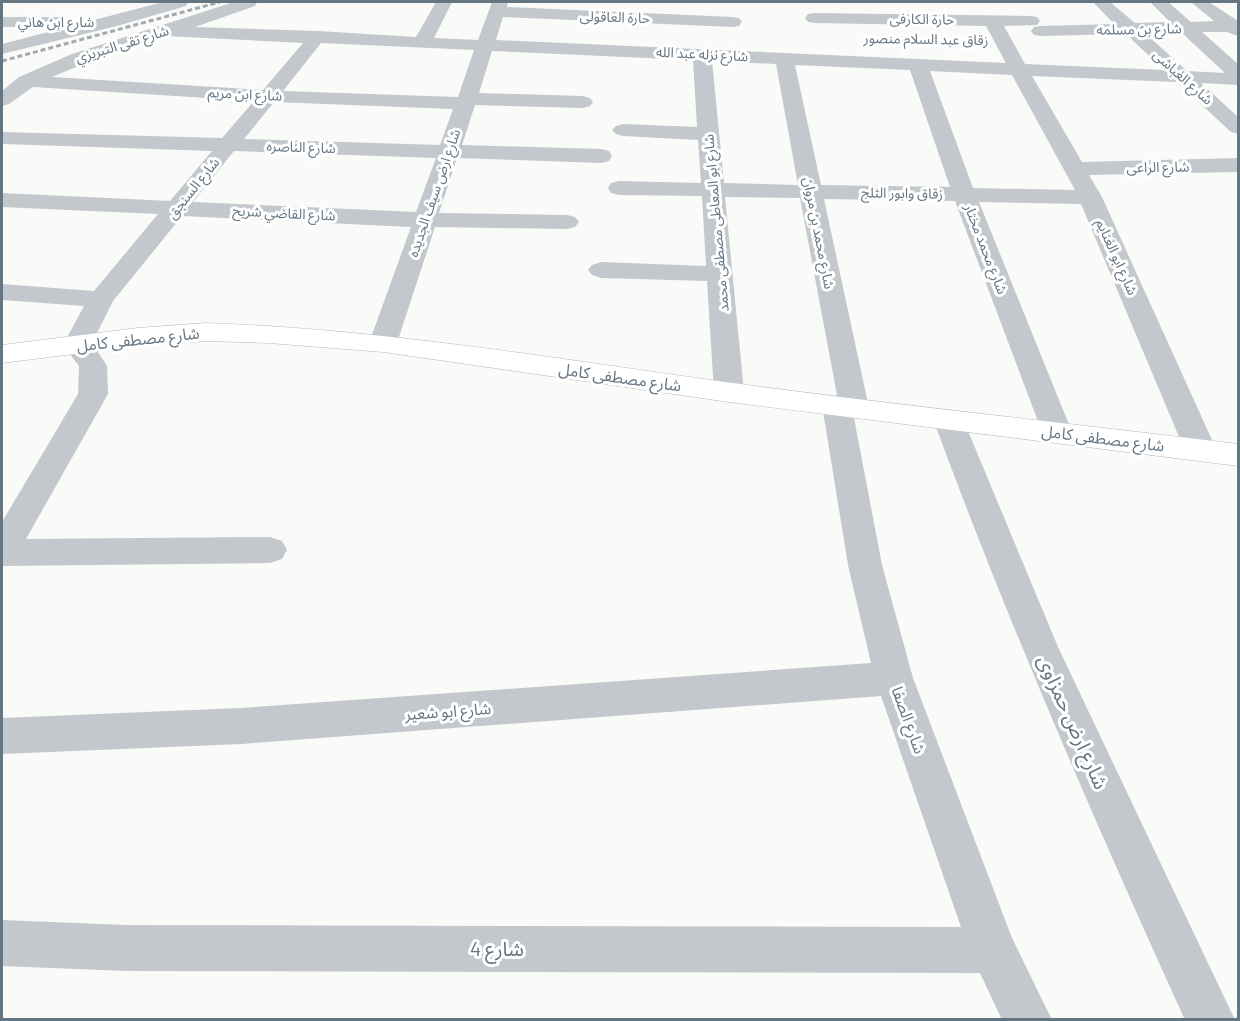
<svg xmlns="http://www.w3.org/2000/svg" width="1240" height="1021" font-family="Barlow,'Noto Sans Arabic',sans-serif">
	<rect width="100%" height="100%" fill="#fafaf8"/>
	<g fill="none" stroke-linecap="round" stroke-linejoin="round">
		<defs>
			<path id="secondary" d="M 206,323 C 380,329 552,358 725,382 C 895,405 1067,423 1238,444 L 1238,466 L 729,402 L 383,352 L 269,343 L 206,341 L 138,346 L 2,363 L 2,345 L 138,328 Z"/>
		</defs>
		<!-- secondary casing -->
		<use href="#secondary" stroke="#b3babf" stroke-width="1"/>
		<!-- minor -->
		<g fill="#c3c8cc" fill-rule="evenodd">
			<path d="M 163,2 L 188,2 L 186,6 L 117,26 L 2,54 L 2,44 Z"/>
			<path d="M 234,2 L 257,2 L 255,6 L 195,27 L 318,31 L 416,37 L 436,2 L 452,2 L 434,38 L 478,40 L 492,2 L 508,2 L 507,7 L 733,17 L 739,18 L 742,22 L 739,26 L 733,27 L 503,17 L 496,40 L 1006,63 L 986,26 L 814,23 L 808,22 L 805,18 L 808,14 L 814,13 L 1031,16 L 1037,17 L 1040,21 L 1037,25 L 1004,26 L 1025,64 L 1164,70 L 1126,34 L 1040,36 L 1034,35 L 1031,31 L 1034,27 L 1040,26 L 1114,24 L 1093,2 L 1110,2 L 1135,23 L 1170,22 L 1150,2 L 1168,2 L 1191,22 L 1214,21 L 1191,2 L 1209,2 L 1238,21 L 1238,36 L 1227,32 L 1202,32 L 1238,64 L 1238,85 L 1201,83 L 1238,117 L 1238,134 L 1231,132 L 1177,82 L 1032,76 L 1082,162 L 1238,158 L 1238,172 L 1089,175 L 1102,197 L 1217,451 L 1212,459 L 1201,462 L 1190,459 L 1185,451 L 1081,204 L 979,202 L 1072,432 L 1068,440 L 1057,443 L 1046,440 L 1042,432 L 955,201 L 824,199 L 869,408 L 865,415 L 854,418 L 882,565 L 913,678 L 1012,938 L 1052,1020 L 1002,1020 L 980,973 L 126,971 L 2,966 L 2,920 L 126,925 L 961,927 L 881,696 L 241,744 L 2,754 L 2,718 L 241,708 L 871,663 L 848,565 L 822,405 L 827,398 L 837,395 L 800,198 L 725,197 L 744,392 L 739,399 L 729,402 L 719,399 L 714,392 L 707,281 L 601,278 L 592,275 L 588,270 L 592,265 L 601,262 L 706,266 L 702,196 L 619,195 L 611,193 L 608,188 L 611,183 L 619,181 L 701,183 L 698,140 L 623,136 L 616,134 L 612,130 L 616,126 L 623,124 L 697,127 L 693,60 L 492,51 L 479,93 L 583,96 L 590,98 L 593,102 L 590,106 L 583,108 L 475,105 L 462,145 L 601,149 L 609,151 L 612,156 L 609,161 L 601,163 L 457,158 L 439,213 L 567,215 L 575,217 L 579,222 L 575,227 L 567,229 L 435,227 L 397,343 L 393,349 L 383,352 L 373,349 L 369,343 L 411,227 L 182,216 L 113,301 L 92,343 L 107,366 L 108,394 L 26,539 L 270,537 L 282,541 L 287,550 L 282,559 L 270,563 L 2,566 L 2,522 L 78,394 L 79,366 L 63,345 L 84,306 L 2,300 L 2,284 L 94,291 L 158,214 L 2,207 L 2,193 L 170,201 L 212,151 L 2,144 L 2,132 L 222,138 L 254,101 L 33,87 L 9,104 L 2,106 L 2,91 L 19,77 L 72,54 ZM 1182,33 L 1225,73 L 1187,71 L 1146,34 ZM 166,36 L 303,43 L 263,90 L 52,77 L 105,55 ZM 321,43 L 474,50 L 458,97 L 283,91 ZM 712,61 L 776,64 L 798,185 L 724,183 ZM 795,65 L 910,70 L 950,187 L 821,185 ZM 930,71 L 1012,75 L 1075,190 L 973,188 ZM 274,102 L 453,109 L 440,145 L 244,139 ZM 234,151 L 436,158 L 416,212 L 193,202 Z"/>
			<path d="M 2,17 L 60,17 L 66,18 L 69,22 L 66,26 L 60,27 L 2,27 Z"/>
			<path d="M 948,409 L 959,412 L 963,419 L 1058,647 L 1235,1020 L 1185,1020 C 1095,822 1008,623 933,419 L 937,412 Z"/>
		</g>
		<!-- secondary -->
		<use href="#secondary" fill="#fff" fill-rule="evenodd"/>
		<!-- rail -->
		<path stroke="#a2aab0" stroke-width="3" stroke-dasharray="5 3" stroke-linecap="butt" d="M 2,61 L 220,2"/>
	</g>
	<g text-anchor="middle" stroke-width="6" stroke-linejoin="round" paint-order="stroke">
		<!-- far-street labels -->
		<g font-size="14" fill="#657683" stroke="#fff">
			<text transform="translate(615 17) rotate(2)" y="5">حارة العاقولى</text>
			<text transform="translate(922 19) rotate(1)" y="5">حارة الكارفى</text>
			<text x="56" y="27">شارع ابن هاني</text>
			<text transform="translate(1139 29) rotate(-1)" y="5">شارع بن مسلمه</text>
			<text transform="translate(926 39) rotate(1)" y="5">زقاق عبد السلام منصور</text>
			<text transform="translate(122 44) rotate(-17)" y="5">شارع تقى التبريزي</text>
			<text transform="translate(702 54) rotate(3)" y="5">شارع نزله عبد الله</text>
			<text transform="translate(1183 77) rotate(42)" y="5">شارع الغباشى</text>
			<text transform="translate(245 94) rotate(3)" y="5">شارع ابن مريم</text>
			<text transform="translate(301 147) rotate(2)" y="5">شارع الناصره</text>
			<text transform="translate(1158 167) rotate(-1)" y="5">شارع الراعى</text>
			<text transform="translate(193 188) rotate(-51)" y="5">شارع السنجق</text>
			<text transform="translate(434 193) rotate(-71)" y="5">شارع ارض سيف الجديده</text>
			<text transform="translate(902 193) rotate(1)" y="5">زقاق وابور الثلج</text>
			<text transform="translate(284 213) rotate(3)" y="5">شارع القاضي شريح</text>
			<text transform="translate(716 223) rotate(-95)" y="5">شارع ابو المعاطى مصطفى محمد</text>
			<text transform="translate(819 233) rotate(79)" y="5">شارع محمد بن مروان</text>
			<text transform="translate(986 249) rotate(69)" y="5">شارع محمد مختار</text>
			<text transform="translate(1117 257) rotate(66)" y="5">شارع ابو الغنايم</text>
		</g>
		<!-- street labels -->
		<g font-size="16" fill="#657683" stroke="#fff">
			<text transform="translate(138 339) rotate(-6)" y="6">شارع مصطفى كامل</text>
			<text transform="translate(620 377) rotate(8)" y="6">شارع مصطفى كامل</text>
			<text transform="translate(1103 438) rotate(7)" y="6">شارع مصطفى كامل</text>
			<text transform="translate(448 711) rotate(-4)" y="6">شارع ابو شعير</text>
			<text transform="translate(909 720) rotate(70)" y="6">شارع الصفا</text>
		</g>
		<!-- near-street labels -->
		<g font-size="20" fill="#657683" stroke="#fff">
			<text transform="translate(1073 722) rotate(66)" y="7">شارع ارض حمزاوى</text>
			<text x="497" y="956">شارع 4</text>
		</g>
	</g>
	<!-- border -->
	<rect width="1240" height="1021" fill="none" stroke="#657683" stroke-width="6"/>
</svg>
